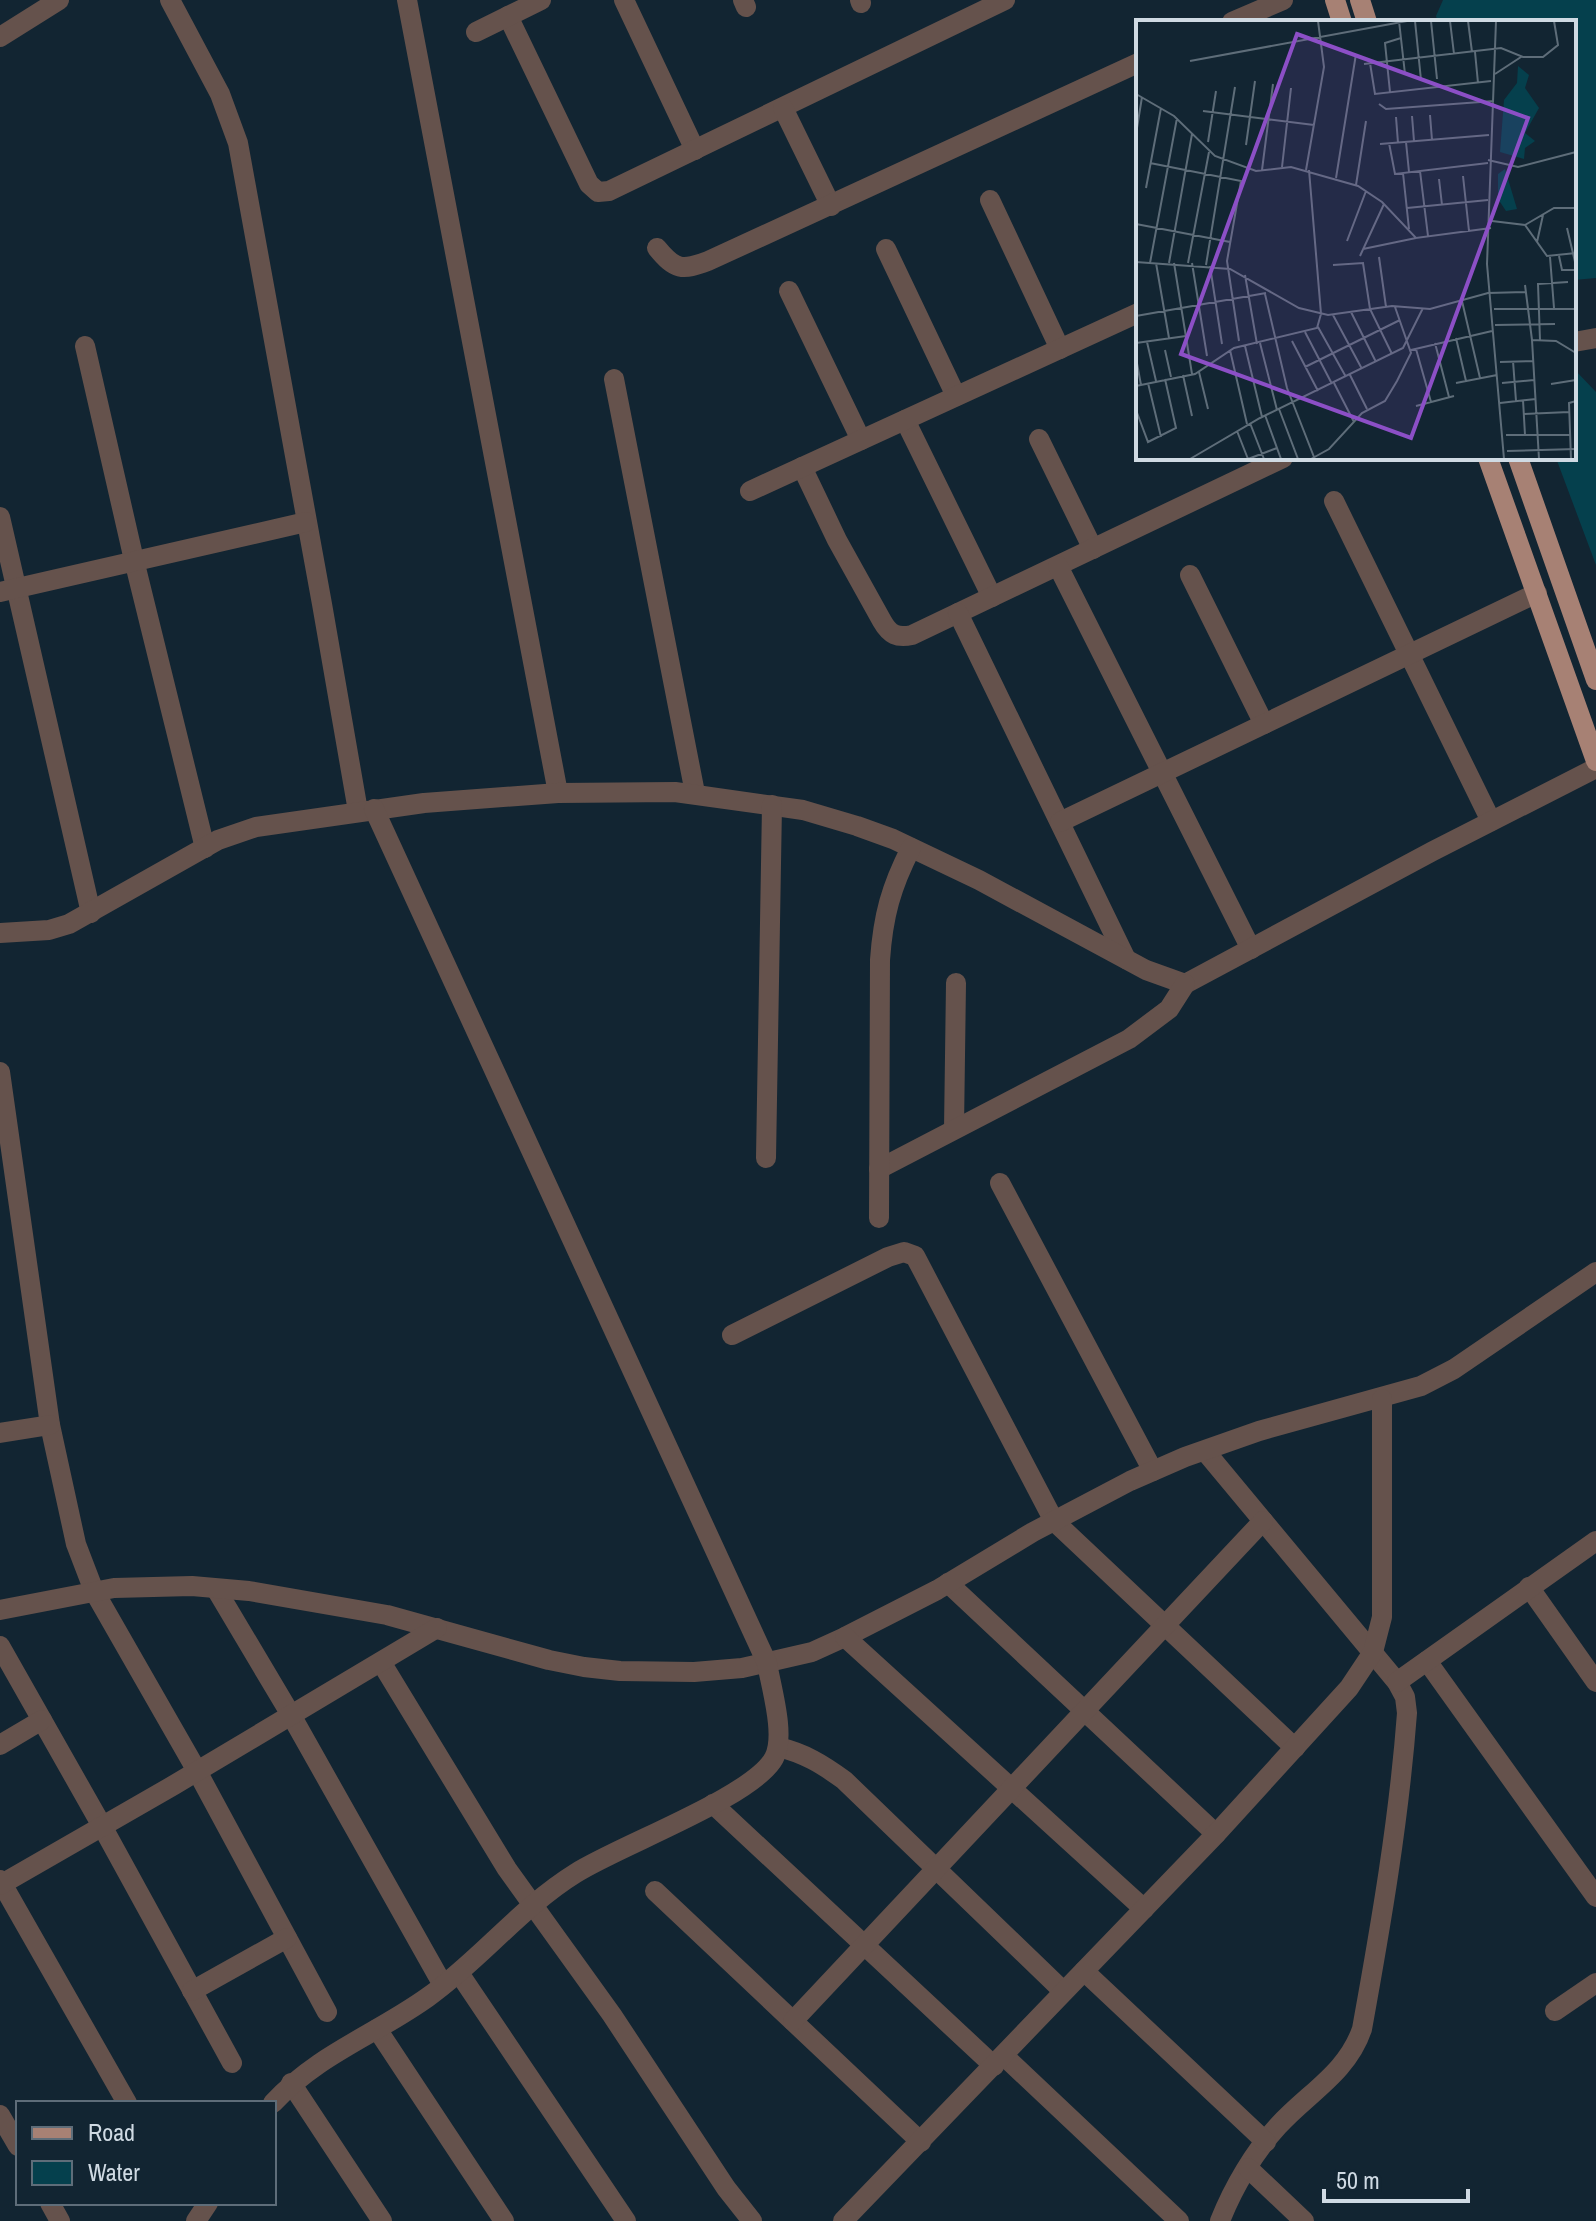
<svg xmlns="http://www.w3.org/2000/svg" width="1596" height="2221" font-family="'Archivo Narrow',sans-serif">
	<rect width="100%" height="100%" fill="#122532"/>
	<!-- water -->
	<g fill="#05404d">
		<path d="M 1443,0 L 1596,0 L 1596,278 L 1574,280 L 1574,22 L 1438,22 L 1436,16 Z"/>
		<path d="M 1574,369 L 1596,392 L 1596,565 L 1556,458 L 1574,458 Z"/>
	</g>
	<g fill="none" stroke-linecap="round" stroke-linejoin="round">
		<!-- minor -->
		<g stroke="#65524c" stroke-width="20">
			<path d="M 170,0 L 220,94 L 238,143 L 322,604 L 358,811"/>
			<path d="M 407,0 L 558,793"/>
			<path d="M 624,0 L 695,150"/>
			<path d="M 743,0 L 746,7"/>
			<path d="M 860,0 L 861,3"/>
			<path d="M 508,16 L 589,184 L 598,192 L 609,191 L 1005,0"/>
			<path d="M 1232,22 L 1283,0"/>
			<path d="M 476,32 L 541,0"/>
			<path d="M 0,37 L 59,0"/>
			<path d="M 783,108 L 831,206"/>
			<path d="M 990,200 L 1060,349"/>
			<path d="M 657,248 C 675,270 682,271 708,261 L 1138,63"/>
			<path d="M 886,249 L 956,396"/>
			<path d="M 789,291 L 861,440"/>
			<path d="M 1574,342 L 1596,338"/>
			<path d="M 85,346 L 134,560 L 205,848"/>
			<path d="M 614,379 L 695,793"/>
			<path d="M 905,420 L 992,597"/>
			<path d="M 1039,439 L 1093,549"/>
			<path d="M 802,467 L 837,540 L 882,621 C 890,635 897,638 912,635 L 1283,458"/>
			<path d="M 750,491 L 1138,313"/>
			<path d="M 1334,501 L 1491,821"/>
			<path d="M 0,517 L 91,913"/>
			<path d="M 1058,566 L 1251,949"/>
			<path d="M 1190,575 L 1264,724"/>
			<path d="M 0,592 L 306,522"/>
			<path d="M 958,613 L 1126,959"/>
			<path d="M 1060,822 L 1537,593"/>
			<path d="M 0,933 L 49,930 L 69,924 L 218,840 L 256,827 L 424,803 L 558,793 L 675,792 L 803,810 L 857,826 L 893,839 L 979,880 L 1146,970 L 1185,984 L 1433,851 L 1596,768"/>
			<path d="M 0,1072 L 50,1425 L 76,1544 L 94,1591 L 197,1771 L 327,2012"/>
			<path d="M 954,1129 L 956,983"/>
			<path d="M 766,1158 L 772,805"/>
			<path d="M 879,1169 L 1129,1039 L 1169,1009 L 1185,984"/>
			<path d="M 1000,1183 L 1153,1471"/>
			<path d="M 879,1218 L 880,960 C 883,916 891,887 911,848"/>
			<path d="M 732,1335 L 888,1257 L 904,1252 L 915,1256 L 1054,1521 L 1295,1748"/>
			<path d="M 0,1433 L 50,1425"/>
			<path d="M 1205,1451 L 1397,1682 L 1405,1697 L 1407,1713 C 1399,1820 1381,1924 1362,2029 C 1347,2073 1308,2093 1278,2126 C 1254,2152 1233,2188 1220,2221"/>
			<path d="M 948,1583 L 1216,1834"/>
			<path d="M 1529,1587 L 1596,1682"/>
			<path d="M 216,1589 L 291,1715 L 443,1985"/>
			<path d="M 0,1610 L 114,1588 L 192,1586 L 249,1591 L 387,1615 L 549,1660 L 584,1667 L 620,1671 L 694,1672 L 742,1668 L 812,1652 L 845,1637 L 937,1590 L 1033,1532 L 1130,1481 L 1185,1457 L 1259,1431 L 1421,1386 L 1454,1369 L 1596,1272"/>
			<path d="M 845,1637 L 1144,1909"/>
			<path d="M 0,1646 L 102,1826 L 232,2063"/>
			<path d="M 1427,1661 L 1596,1897"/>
			<path d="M 381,1662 L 507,1869 L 612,2015 L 726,2188 L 752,2221"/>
			<path d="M 1397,1682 L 1596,1541"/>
			<path d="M 0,1745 L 42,1720"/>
			<path d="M 778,1747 C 804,1753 822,1764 844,1780 L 1063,1991"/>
			<path d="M 713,1804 L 994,2066"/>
			<path d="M 0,1880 L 127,2103"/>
			<path d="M 0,1885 L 174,1785 L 437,1628"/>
			<path d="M 655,1891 L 921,2142"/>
			<path d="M 1084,1971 L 1266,2142"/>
			<path d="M 459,1973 L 626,2221"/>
			<path d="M 192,1991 L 287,1938"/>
			<path d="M 1555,2011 L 1596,1983"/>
			<path d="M 793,2021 L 1263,1521"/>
			<path d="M 377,2029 L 504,2221"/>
			<path d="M 1004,2056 L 1179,2221"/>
			<path d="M 291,2083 L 382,2221"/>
			<path d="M 273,2103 C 318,2054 375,2035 428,1997 C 480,1960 521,1907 576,1873 C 620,1845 753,1797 774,1758 C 786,1736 771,1687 767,1663 L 374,809"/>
			<path d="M 0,2115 L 18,2146"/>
			<path d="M 1248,2168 L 1304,2221"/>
			<path d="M 50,2203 L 60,2221"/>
			<path d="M 196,2221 L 208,2203"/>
			<path d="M 843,2221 L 1216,1834 L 1349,1688 L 1373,1652 L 1382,1617 L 1382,1399"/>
		</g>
		<!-- major -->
		<g stroke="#a78174" stroke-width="20">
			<path d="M 1335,0 L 1342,22"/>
			<path d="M 1360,0 L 1367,22"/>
			<path d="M 1488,458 L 1596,761"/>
			<path d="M 1518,458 L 1596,680"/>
		</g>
	</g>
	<!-- overview -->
	<g transform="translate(1136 20)">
		<rect width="440" height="440" fill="#122532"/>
		<path d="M 382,46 L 393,55 L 389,68 L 403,88 L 389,113 L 399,121 L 389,128 L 388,139 L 364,132 L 368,80 L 381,63 ZM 369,149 L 381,189 L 370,191 L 362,179 L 362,154 Z" fill="#05404d"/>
		<path fill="none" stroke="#5e6d79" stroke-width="2" d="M 263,1 L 269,54M 279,1 L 285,60M 295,1 L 301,59M 314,1 L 318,34M 332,1 L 336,32M 360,1 L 351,244 L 368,439M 339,32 L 342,63M 54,41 L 271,1M 234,43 L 239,74 L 355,61M 228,44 L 365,28 L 387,37 L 407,37 L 422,25 L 418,1M 359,54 L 385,37M 254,72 L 249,23 L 265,18M 0,74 L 38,96 L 79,136 L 120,151 L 155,147 L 222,166 L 246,182 L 280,218 L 355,208M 243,84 L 250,89 L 358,81M 67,91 L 178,105M 294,95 L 296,120M 276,96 L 278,121M 260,97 L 262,123M 0,114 L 6,77M 72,122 L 80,71M 270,122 L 273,152M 253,123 L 259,154 L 352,143M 244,124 L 353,115M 110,125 L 119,61M 352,140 L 382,147 L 440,132M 14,143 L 105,161 L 91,241 L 103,321M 146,147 L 155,68M 126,150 L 137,64M 170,150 L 188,47 L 182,1M 284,151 L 292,216M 267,153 L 273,209M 327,156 L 333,211M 200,158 L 220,34M 303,159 L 306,185M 220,165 L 230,101M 10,168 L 25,88M 271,188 L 352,180M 356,201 L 389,205 L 411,236 L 440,233M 0,204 L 94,222M 389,205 L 418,188 L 440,188M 431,208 L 440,246M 211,221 L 230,171M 401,222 L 407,195M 227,229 L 280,218M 224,236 L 248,184M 423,236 L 426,250 L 440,250M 243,237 L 250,287M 414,237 L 418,288M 0,242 L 94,249 L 163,288 L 192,295 L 256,286 L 294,289 L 352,273 L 389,272M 14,243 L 41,98M 20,243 L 33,318M 33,243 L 56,114M 38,243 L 56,354M 52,243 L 73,132M 56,243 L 71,336M 70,245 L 99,67M 197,245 L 227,243 L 234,289 L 256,334M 74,246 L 86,324M 109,255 L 121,324M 389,265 L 396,320M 129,274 L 151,368 L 178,437M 326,281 L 344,358M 358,289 L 440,289M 215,292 L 240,342M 197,295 L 226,349M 0,296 L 130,273M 359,305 L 419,304M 182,307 L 210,357M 169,312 L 196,364M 320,318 L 330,361M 404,320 L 402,264 L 432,262M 156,321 L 182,371M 11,322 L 20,361M 0,323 L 50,316M 124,323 L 141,390M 299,323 L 313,377M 109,326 L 126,397M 280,329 L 295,382M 29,330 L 35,357M 94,330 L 111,404M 275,330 L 356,311M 0,338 L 5,365M 377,341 L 380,381M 364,342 L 397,341M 169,347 L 264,300M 63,352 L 72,389M 47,355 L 56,396M 214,355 L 231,389M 12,363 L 25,417M 198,363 L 218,402M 320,363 L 361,355M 366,363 L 398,360M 415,364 L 440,360M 0,366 L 59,354 L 98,328 L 181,308 L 185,294 L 173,150M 387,380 L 389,415M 364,383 L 400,379M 280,386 L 318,376M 143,389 L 162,439M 0,390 L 12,422 L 40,408 L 29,359M 388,394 L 433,392M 129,395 L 145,439M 114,403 L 128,439M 101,411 L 112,439M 370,415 L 434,415M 371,431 L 440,429M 54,439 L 124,398 L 267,328 L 287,288M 112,439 L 141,428M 175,439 L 193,429 L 226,393 L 249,381 L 261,361 L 275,333 L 259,287M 403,439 L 396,320 L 420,321 L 440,333M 435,439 L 433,383 L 440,381"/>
		<path fill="#8c4fc6" fill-opacity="0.15" stroke="#8c4fc6" stroke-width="4" d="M 161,14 L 392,98 L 275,418 L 45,334 Z"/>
		<rect width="440" height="440" fill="none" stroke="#cfdae3" stroke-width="4"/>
	</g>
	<!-- legend -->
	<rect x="16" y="2101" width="260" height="104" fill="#122532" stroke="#5e6d79" stroke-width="2"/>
	<rect x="32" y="2127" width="40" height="12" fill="#a78174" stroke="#5e6d79" stroke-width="2"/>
	<text x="88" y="2141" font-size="24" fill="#cfdae3">Road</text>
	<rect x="32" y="2161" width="40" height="24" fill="#05404d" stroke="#5e6d79" stroke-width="2"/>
	<text x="88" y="2181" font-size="24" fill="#cfdae3">Water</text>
	<!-- scale -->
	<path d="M1324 2189v12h144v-12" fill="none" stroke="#cfdae3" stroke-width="4"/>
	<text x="1336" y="2189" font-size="24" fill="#cfdae3" stroke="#122532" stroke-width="6" paint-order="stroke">50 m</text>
</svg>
